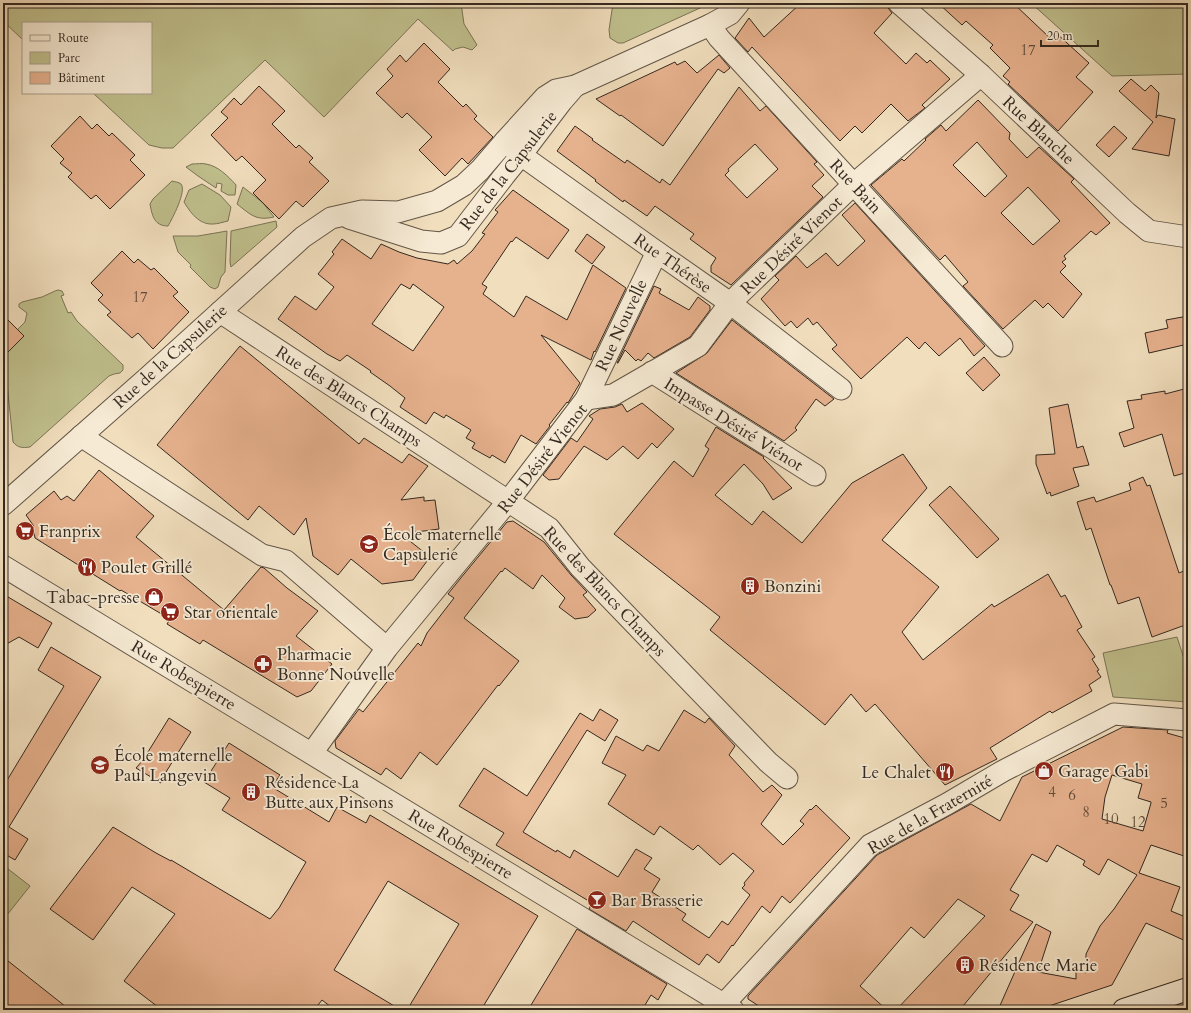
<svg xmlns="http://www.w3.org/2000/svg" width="1191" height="1013" font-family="Cardo,serif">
	<rect width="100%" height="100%" fill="#f1debd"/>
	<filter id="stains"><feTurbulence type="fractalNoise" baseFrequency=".005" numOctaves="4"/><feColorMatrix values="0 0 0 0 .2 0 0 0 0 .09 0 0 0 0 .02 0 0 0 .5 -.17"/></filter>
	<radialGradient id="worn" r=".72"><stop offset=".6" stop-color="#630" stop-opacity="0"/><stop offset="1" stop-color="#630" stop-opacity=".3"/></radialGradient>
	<!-- green -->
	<g fill="#c0c08d" stroke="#7a7456">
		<path d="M 3,3 L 461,3 L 464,24 L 477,45 L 472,50 L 463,47 L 455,49 L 453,51 L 418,19 L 324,117 L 265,60 L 173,148 L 162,148 L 149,145 L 93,93 L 151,93 L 151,23 L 23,23 L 23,40 L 3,21 Z"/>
		<path d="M 613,3 L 711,3 L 623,43 L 618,43 L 610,38 L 609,30 Z"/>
		<path d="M 1031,3 L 1188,3 L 1188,74 L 1112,76 Z"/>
		<path d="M 192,164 C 197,164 202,163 206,164 C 218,166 228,176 236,185 L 235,195 L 228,195 L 221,191 L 222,184 L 217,183 L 216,188 L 198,176 L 186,167 Z"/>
		<path d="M 172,181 C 175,182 179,182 181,184 C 187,191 172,219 168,226 C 154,226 152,215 150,204 L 153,199 Z"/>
		<path d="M 202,184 L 220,195 L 231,207 L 228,221 C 223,222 218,224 213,224 C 199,225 190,212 184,202 L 189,190 Z"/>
		<path d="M 243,187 L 263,203 L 274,217 C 256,221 251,215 237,204 Z"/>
		<path d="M 276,221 L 277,227 L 231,267 L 230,262 L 231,231 Z"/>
		<path d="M 227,231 L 225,272 L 221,277 L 218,287 L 215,289 L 210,287 L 190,267 L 191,265 L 178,252 L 173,236 L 198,236 Z"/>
		<path d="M 58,290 L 62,291 L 64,295 L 61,296 L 68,313 L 71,312 L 77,321 L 123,365 L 123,370 L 120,373 L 114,374 L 109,376 L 30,447 C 22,448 18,448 13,442 L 3,344 L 25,322 L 27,313 L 19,307 L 19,304 L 22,302 L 42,297 L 55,291 Z"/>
		<path d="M 1177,637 L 1188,671 L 1188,702 L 1113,697 L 1103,653 Z"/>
		<path d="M 3,865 L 30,886 L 3,920 Z"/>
	</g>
	<!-- building -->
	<g fill="#e6b18d" stroke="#342920" fill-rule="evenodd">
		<path d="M 801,3 L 884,3 L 892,13 L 874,33 L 906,64 L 916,53 L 927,63 L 930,60 L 950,79 L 922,105 L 925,108 L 908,121 L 891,104 L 862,133 L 855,126 L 840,141 L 752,47 L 748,52 L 735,38 L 749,18 L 764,37 Z"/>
		<path d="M 938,3 L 1013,3 L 1050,38 L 1055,32 L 1089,63 L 1076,77 L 1093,92 L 1058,131 L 1008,84 L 1010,82 L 1003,76 L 1010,68 L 990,48 L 993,45 L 966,21 L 962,25 Z"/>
		<path d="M 424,43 L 450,69 L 438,82 L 463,107 L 466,104 L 477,116 L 474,119 L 493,137 L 468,164 L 462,158 L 445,176 L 419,150 L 432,137 L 407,113 L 402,118 L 376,93 L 393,76 L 387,69 L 400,55 L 406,62 Z"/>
		<path d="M 719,55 L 730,68 L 724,73 L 718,69 L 663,146 L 621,115 L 620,116 L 596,99 L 675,62 L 677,65 L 685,61 L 697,73 Z"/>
		<path d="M 1131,79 L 1145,91 L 1151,85 L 1159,93 L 1156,118 L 1158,115 L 1175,119 L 1169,156 L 1132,149 L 1153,122 L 1119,91 Z"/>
		<path d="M 259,86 L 285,111 L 272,124 L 296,148 L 299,145 L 313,158 L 309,162 L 329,181 L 303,207 L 296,201 L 279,219 L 253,193 L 266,180 L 242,156 L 236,161 L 211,135 L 228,118 L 221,112 L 234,98 L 241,105 Z"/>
		<path d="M 739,87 L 760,111 L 766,106 L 817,162 L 814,164 L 824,175 L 812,186 L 823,197 L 731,285 L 711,272 L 711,266 L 716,258 L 690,239 L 694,234 L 655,206 L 647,216 L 624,200 L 623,202 L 595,181 L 596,180 L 557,151 L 575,126 L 593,139 L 592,140 L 625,163 L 627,160 L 660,183 L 662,179 L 670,185 ZM 755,144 L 778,169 L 747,198 L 725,175 L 729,171 L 728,169 Z"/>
		<path d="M 978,100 L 1010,133 L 1009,139 L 1027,158 L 1039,147 L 1074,179 L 1071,182 L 1110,223 L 1096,235 L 1091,231 L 1064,256 L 1066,259 L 1062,262 L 1066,266 L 1060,272 L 1082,294 L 1063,318 L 1048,303 L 1043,308 L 1035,300 L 1003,329 L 963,286 L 968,282 L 945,255 L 940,260 L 871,185 L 902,159 L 904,161 L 926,140 L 925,139 L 941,125 L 946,131 ZM 977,142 L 1007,176 L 985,197 L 953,165 ZM 1028,187 L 1060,221 L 1033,245 L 1001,213 Z"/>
		<path d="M 80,116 L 92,129 L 97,124 L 109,136 L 112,133 L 135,155 L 130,160 L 145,175 L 110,209 L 96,195 L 91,199 L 68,177 L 72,173 L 60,163 L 64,159 L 51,146 Z"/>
		<path d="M 1114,126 L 1127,138 L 1109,157 L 1096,145 Z"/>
		<path d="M 513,190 L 569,230 L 548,259 L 516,237 L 512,242 L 511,241 L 482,284 L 487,287 L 483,294 L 514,317 L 526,296 L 567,320 L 593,265 L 626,288 L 595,352 L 594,351 L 591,360 L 541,335 L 580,383 L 568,403 L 567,402 L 549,425 L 550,426 L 536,444 L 521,435 L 505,463 L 492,455 L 490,458 L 472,448 L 475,443 L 466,438 L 471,430 L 446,415 L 444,418 L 434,412 L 426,424 L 400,407 L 405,398 L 390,386 L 370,372 L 371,371 L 347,355 L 340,361 L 327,354 L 278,319 L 295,296 L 316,310 L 334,287 L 318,274 L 334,254 L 332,252 L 342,239 L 371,259 L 381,244 L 399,252 L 417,258 L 448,264 L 454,260 L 457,264 L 472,251 L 485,234 L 482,233 L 498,212 L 495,210 ZM 401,284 L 410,289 L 413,284 L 444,307 L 413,351 L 372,324 Z"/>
		<path d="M 855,203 L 985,346 L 974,356 L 960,338 L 939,356 L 925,342 L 919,349 L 907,337 L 861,379 L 832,349 L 837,345 L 817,322 L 813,325 L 808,318 L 797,328 L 791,321 L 785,326 L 761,299 L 779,280 L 775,276 L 796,256 L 807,268 L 826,253 L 838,266 L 865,241 L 842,215 Z"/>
		<path d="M 587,234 L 605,247 L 592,264 L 575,251 Z"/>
		<path d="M 122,251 L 134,263 L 138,259 L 151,270 L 154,268 L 178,292 L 173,296 L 189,312 L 153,349 L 138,333 L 132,338 L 107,315 L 111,312 L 98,300 L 103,295 L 91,283 Z"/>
		<path d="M 654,286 L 661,289 L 659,293 L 689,310 L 698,297 L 710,306 L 710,310 L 690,337 L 654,358 L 648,353 L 641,361 L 638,359 L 636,361 L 625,350 L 618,363 L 617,363 Z"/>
		<path d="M 3,315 L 24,336 L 3,357 Z"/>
		<path d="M 1188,316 L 1188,344 L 1149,353 L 1145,333 L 1168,328 L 1166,320 Z"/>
		<path d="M 732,320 L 834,399 L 825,406 L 816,399 L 795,428 L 797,430 L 784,441 L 676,373 L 707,353 Z"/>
		<path d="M 240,346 L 359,444 L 364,438 L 402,463 L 409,454 L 428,466 L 401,500 L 424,497 L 424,501 L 435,500 L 439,529 L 401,534 L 430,557 L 413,580 L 382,584 L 351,559 L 338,575 L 313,556 L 306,518 L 294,535 L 259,506 L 248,520 L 157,445 Z"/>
		<path d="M 984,357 L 1000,375 L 983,391 L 966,373 Z"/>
		<path d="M 1188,388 L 1188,472 L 1174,476 L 1162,434 L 1124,447 L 1119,433 L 1134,428 L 1127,401 L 1142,399 L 1141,395 L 1165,391 L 1165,394 Z"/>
		<path d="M 642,403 L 674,429 L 657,448 L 652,443 L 638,459 L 623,446 L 607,460 L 584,446 L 559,479 L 549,480 L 543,475 L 571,438 L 577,442 L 593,419 L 589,416 L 600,409 L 615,407 L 622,404 L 627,412 Z"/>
		<path d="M 1068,404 L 1077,448 L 1083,446 L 1089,465 L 1073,468 L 1079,486 L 1051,496 L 1050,492 L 1047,494 L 1036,464 L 1036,455 L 1055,454 L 1049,408 Z"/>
		<path d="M 716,427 L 764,457 L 763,458 L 792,488 L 773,500 L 763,484 L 744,464 L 715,495 L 752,525 L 763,511 L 802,543 L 852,483 L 903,454 L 927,488 L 882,540 L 939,587 L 902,632 L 923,660 L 992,604 L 994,607 L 1048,574 L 1061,597 L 1065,595 L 1082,627 L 1077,630 L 1095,657 L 1092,659 L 1099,670 L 1097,671 L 1101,677 L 1089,685 L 1092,691 L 1052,713 L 1050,711 L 990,748 L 997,759 L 945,785 L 875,704 L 866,712 L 851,694 L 825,725 L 710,630 L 720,617 L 614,534 L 674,461 L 693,477 L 709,449 L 705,446 Z"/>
		<path d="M 99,470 L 154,516 L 136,537 L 224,610 L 261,567 L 264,568 L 287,588 L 318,611 L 296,636 L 332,664 L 311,691 L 297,697 L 203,640 L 200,644 L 167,624 L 170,619 L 121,590 L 120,591 L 35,538 L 33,525 L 26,515 L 54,491 L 61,500 L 67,496 L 74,501 Z"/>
		<path d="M 1143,477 L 1147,486 L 1150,485 L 1179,573 L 1188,569 L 1188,624 L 1152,637 L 1139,597 L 1118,604 L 1111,585 L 1110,585 L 1091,528 L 1086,530 L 1077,502 L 1094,497 L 1096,502 L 1131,490 L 1129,483 Z"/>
		<path d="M 950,486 L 999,539 L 977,558 L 929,505 Z"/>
		<path d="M 513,521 L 544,542 L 571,575 L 587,592 L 583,595 L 596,610 L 588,617 L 575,619 L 559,607 L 565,598 L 542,575 L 533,589 L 505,568 L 502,572 L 501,571 L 464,618 L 519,661 L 499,686 L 498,685 L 437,765 L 420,752 L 401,779 L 386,768 L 381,775 L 336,748 L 335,741 L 359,709 L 363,712 L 418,643 L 421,646 L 427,633 L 454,598 L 448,594 L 460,579 L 507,522 Z"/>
		<path d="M 3,594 L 52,623 L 38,648 L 19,637 L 3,646 Z"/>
		<path d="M 51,647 L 101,677 L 9,827 L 28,839 L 15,860 L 3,853 L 3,787 L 64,686 L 38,670 Z"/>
		<path d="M 600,709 L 618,720 L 605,741 L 587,730 L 523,832 L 556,852 L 557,850 L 570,858 L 574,850 L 618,877 L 636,849 L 652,858 L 644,869 L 660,879 L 652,892 L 686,914 L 682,920 L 709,938 L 722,921 L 728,925 L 750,895 L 742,888 L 745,885 L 744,883 L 754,871 L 733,853 L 720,865 L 698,845 L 693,850 L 660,826 L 654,835 L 608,804 L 626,775 L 602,763 L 616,736 L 643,751 L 647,745 L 659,751 L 684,710 L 705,723 L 709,718 L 735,746 L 729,755 L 763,792 L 772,785 L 782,795 L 761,824 L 783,845 L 804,824 L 800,821 L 810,809 L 811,810 L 816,805 L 850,838 L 790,903 L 782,896 L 770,913 L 762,906 L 733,946 L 732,945 L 719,963 L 707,954 L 699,965 L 633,921 L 626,931 L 589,909 L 592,903 L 496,845 L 504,833 L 459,806 L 484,768 L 527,796 L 580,713 L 593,721 Z"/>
		<path d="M 169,718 L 191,732 L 166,772 L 161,783 L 136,768 L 143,760 Z"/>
		<path d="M 1123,727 L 1168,730 L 1167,733 L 1188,739 L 1188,847 L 1184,856 L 1151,845 L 1139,873 L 1180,887 L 1171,911 L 1188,918 L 1188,942 L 1146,923 L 1112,985 L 1037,1010 L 998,1010 L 1036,924 L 1051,932 L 1038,972 L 1076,979 L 1076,968 L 1086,973 L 1086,954 L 1100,926 L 1114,909 L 1137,875 L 1108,859 L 1099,875 L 1083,865 L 1085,861 L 1057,845 L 1047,862 L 1032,854 L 1010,890 L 1019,895 L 1010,910 L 1033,922 L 963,1006 L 960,1010 L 896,1010 L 985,916 L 958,899 L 924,938 L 911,927 L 860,986 L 887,1010 L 765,1010 L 748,999 L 748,996 L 877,855 L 971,804 L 1000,821 L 1022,777 ZM 1112,775 L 1142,784 L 1138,798 L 1151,802 L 1151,803 L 1143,831 L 1102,819 L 1105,797 Z"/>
		<path d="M 229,743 L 280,775 L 272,787 L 329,822 L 337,807 L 366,823 L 370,815 L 538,916 L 481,1010 L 407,1010 L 459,924 L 388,881 L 334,970 L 401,1010 L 335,1010 L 322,1000 L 314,1010 L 162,1010 L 124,981 L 175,914 L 132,887 L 93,940 L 50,909 L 113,827 L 156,853 L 171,861 L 171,860 L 270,919 L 279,908 L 306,862 L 222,810 L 230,798 L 204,782 Z"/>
		<path d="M 577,929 L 667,984 L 658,1000 L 651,995 L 642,1010 L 528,1010 Z"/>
		<path d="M 3,957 L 70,1010 L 3,1010 Z"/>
	</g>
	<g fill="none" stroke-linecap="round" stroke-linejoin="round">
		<defs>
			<g id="minor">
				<path d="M 899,3 L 981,75 L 1127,213 L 1149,231 L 1188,237"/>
				<path d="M 710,25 L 719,38 L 1002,346"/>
				<path d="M 505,141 L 521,155 L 657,252 L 730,303 L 841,389"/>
				<path d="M 349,218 L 421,241 L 441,243 L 458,236 L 471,219 L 504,176 L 521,155 L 562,101 L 575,86"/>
				<path d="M 220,312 L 549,528 L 580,567 L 768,762 L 787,778"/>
				<path d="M 652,372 L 815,475"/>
				<path d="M 586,399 L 613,395 L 698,346 L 730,303 L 854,184 L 981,75"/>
				<path d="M 81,436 L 262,555 L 286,561 L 387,648"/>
				<path d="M 3,505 L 147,378 L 303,237 L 331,218 L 362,211 L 398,212 L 437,201 L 464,185 L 480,170 L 505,141 L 545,97 L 556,90 L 575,86 L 710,25 L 730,14 L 739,3"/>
				<path d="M 3,566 L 733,1010"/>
				<path d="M 312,753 L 387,648 L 509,500 L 586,399 L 657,252"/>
				<path d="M 724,1004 L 870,845 L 947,804 L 1003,771 L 1114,714 L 1188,720"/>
			</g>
			<path id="secondary" d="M 1124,1010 L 1188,989"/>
		</defs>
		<!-- minor casing -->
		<use href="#minor" stroke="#635647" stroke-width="23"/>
		<!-- secondary casing -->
		<use href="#secondary" stroke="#342920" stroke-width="24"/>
		<!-- minor -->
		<use href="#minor" stroke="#f6ead4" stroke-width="21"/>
		<!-- secondary -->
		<use href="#secondary" stroke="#f6ead4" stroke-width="22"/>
	</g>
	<!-- icons -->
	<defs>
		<symbol id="supermarket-disc" viewBox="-11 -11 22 22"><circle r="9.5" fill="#8f2418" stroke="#f6ead4"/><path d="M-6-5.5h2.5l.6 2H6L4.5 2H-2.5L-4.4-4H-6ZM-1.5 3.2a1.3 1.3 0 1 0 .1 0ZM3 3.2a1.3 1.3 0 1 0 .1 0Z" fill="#fff"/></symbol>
		<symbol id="school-disc" viewBox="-11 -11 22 22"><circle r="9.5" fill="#8f2418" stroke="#f6ead4"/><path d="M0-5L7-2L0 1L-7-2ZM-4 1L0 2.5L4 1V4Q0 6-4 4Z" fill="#fff"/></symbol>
		<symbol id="restaurant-disc" viewBox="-11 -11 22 22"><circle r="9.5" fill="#8f2418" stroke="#f6ead4"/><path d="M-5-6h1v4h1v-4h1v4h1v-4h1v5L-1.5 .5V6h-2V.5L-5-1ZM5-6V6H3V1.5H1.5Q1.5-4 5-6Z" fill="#fff"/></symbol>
		<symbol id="building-disc" viewBox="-11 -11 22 22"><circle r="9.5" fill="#8f2418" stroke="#f6ead4"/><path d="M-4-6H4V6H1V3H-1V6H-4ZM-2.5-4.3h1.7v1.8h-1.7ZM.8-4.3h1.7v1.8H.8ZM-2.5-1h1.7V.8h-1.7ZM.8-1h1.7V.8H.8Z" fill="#fff"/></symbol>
		<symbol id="shop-disc" viewBox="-11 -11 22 22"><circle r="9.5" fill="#8f2418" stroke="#f6ead4"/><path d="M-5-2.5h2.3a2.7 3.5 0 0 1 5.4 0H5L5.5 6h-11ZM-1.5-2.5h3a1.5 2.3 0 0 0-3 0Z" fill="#fff"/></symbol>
		<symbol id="pharmacy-disc" viewBox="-11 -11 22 22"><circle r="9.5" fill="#8f2418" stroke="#f6ead4"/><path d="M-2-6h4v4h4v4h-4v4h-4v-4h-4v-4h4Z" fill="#fff"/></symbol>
		<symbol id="bar-disc" viewBox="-11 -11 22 22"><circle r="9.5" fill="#8f2418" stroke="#f6ead4"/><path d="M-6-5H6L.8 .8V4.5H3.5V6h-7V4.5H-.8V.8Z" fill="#fff"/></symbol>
	</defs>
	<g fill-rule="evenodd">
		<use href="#supermarket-disc" x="14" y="520" width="22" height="22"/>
		<use href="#school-disc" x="358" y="533" width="22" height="22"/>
		<use href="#restaurant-disc" x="76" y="556" width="22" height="22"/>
		<use href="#building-disc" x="739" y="575" width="22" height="22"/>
		<use href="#shop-disc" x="143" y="586" width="22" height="22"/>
		<use href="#supermarket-disc" x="159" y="601" width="22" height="22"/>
		<use href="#pharmacy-disc" x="252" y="653" width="22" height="22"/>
		<use href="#school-disc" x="89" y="754" width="22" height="22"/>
		<use href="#shop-disc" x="1033" y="760" width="22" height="22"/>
		<use href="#restaurant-disc" x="934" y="761" width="22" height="22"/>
		<use href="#building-disc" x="240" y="781" width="22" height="22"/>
		<use href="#bar-disc" x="586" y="889" width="22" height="22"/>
		<use href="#building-disc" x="954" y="954" width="22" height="22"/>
	</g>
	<g text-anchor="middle" stroke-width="3.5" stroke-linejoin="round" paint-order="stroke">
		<!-- number labels -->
		<g font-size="15" fill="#604b3b">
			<text x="1028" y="55">17</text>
			<text x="140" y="302">17</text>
			<text x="1052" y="797">4</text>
			<text x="1072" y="800">6</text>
			<text x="1164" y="808">5</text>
			<text x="1086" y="817">8</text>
			<text x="1111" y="824">10</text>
			<text x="1138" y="827">12</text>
		</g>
		<!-- street labels -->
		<g font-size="17" fill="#342920" stroke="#f6ead4">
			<text transform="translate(1039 130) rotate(43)" y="6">Rue Blanche</text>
			<text transform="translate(508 170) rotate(-52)" y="6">Rue de la Capsulerie</text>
			<text transform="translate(856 186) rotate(47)" y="6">Rue Bain</text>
			<text transform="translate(791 245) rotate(-44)" y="6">Rue Désiré Vienot</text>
			<text transform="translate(673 263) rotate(35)" y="6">Rue Thérèse</text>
			<text transform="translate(621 325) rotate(-65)" y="6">Rue Nouvelle</text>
			<text transform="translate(170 356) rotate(-42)" y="6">Rue de la Capsulerie</text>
			<text transform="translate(349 396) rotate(33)" y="6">Rue des Blancs Champs</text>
			<text transform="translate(734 424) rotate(32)" y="6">Impasse Désiré Viénot</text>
			<text transform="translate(542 458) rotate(-52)" y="6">Rue Désiré Vienot</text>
			<text transform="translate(605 591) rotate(47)" y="6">Rue des Blancs Champs</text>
			<text transform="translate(184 675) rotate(31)" y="6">Rue Robespierre</text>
			<text transform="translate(930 814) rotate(-30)" y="6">Rue de la Fraternité</text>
			<text transform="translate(461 844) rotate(31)" y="6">Rue Robespierre</text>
		</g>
		<!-- poi labels -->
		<g font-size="17" fill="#342920" stroke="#f6ead4" text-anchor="start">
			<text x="39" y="537">Franprix</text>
			<text x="383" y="540">École maternelle<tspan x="383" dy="20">Capsulerie</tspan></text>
			<text x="101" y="573">Poulet Grillé</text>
			<text x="764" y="592">Bonzini</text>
			<text x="140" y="603" text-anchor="end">Tabac-presse</text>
			<text x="184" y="618">Star orientale</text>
			<text x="277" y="660">Pharmacie<tspan x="277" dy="20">Bonne Nouvelle</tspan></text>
			<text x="114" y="761">École maternelle<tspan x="114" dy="20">Paul Langevin</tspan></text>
			<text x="1058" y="777">Garage Gabi</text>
			<text x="931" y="778" text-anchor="end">Le Chalet</text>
			<text x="265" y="788">Résidence La<tspan x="265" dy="20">Butte aux Pinsons</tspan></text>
			<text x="611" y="906">Bar Brasserie</text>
			<text x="979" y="971">Résidence Marie</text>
		</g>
	</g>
	<!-- margin -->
	<rect width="1191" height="1013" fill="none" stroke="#f1debd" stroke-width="16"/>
	<rect x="4" y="4" width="1183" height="1005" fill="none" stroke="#342920" stroke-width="2"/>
	<rect x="8" y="8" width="1175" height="997" fill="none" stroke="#342920"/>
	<!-- legend -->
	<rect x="22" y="22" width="130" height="72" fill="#f6ead4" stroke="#a89d8c"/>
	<rect x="30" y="35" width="20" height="6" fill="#f6ead4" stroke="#a89d8c"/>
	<text x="58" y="42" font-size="12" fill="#342920">Route</text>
	<rect x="30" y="52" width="20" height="12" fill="#c0c08d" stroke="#a89d8c"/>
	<text x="58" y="62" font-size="12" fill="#342920">Parc</text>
	<rect x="30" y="72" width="20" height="12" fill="#e6b18d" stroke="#a89d8c"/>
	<text x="58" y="82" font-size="12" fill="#342920">Bâtiment</text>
	<!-- scale -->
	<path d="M1041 40v6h57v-6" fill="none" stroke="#342920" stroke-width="2"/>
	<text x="1047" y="40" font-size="12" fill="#342920" stroke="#f6ead4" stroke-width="3" paint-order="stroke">20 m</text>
	<rect width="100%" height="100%" filter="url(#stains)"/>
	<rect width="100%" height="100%" fill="url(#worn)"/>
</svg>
